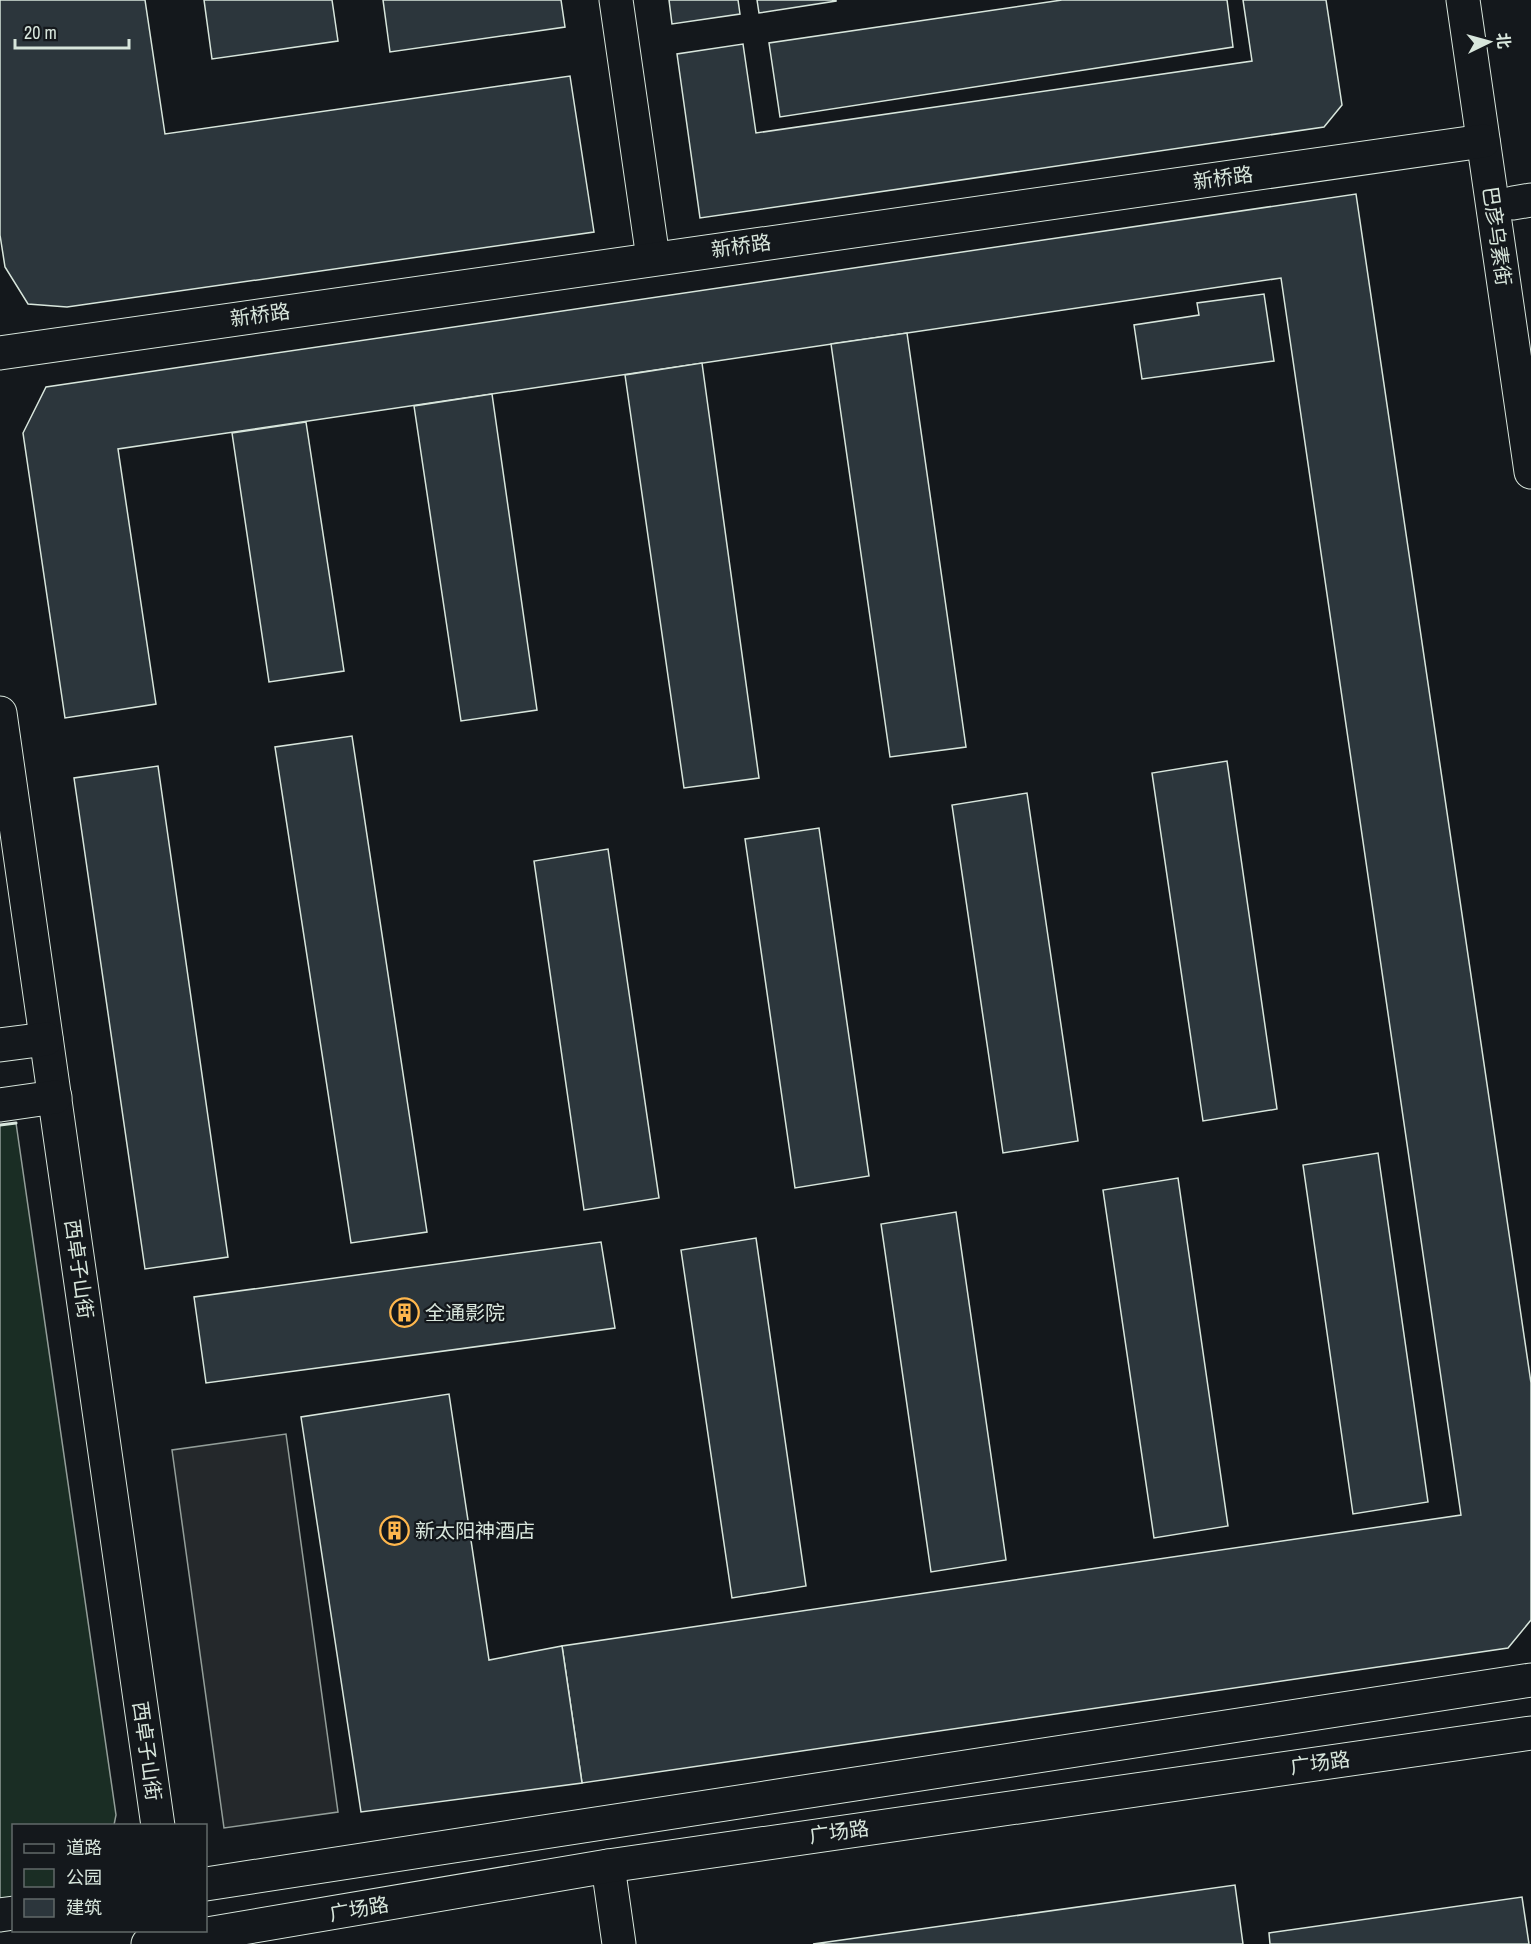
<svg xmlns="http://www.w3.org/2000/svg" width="1531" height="1944" font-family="'Archivo Narrow','Noto Sans SC',sans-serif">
	<rect width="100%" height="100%" fill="#14181c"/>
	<!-- green -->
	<path fill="#1a2d24" stroke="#939e99" stroke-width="1.5" d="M 16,1123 L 116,1815 L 114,1825 L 14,1826 L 13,1903 L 0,1905 L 0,1125 Z"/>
	<!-- parking -->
	<path fill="#24282b" stroke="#939e99" stroke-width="1.5" d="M 286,1434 L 338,1812 L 224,1828 L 172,1450 Z"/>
	<!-- building -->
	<g fill="#2c363c" stroke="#d8e6dc" stroke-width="1.5">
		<path d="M 0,0 L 145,0 L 165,134 L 570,76 L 594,232 L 67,307 L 28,304 L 5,267 L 0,235 Z"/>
		<path d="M 204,0 L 332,0 L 338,41 L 212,59 Z"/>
		<path d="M 383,0 L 561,0 L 565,27 L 390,52 Z"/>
		<path d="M 669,0 L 738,0 L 740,14 L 672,24 Z"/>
		<path d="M 757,0 L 836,0 L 836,1 L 759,13 Z"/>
		<path d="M 1062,0 L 1227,0 L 1233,47 L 780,117 L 769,43 Z"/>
		<path d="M 1243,0 L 1326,0 L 1342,105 L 1324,127 L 700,218 L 677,54 L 743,44 L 756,133 L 1252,61 Z"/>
		<path d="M 1356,194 L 1531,1383 L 1531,1620 L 1508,1648 L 582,1783 L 562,1646 L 1461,1515 L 1281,278 L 118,449 L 156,704 L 65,718 L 23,433 L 46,387 Z"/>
		<path d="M 1264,294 L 1274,361 L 1142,379 L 1134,325 L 1199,315 L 1197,303 Z"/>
		<path d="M 907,333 L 966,747 L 890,757 L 831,344 Z"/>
		<path d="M 702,363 L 759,778 L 684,788 L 625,375 Z"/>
		<path d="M 492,394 L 537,710 L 461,721 L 414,406 Z"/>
		<path d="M 306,422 L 344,671 L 269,682 L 232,433 Z"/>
		<path d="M 352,736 L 427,1232 L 351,1243 L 275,747 Z"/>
		<path d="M 1227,761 L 1277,1109 L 1203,1121 L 1152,773 Z"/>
		<path d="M 158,766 L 228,1257 L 145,1269 L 74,778 Z"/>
		<path d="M 1027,793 L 1078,1141 L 1003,1153 L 952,805 Z"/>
		<path d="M 819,828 L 869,1176 L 795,1188 L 745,839 Z"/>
		<path d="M 608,849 L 659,1198 L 584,1210 L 534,861 Z"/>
		<path d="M 1378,1153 L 1428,1502 L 1353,1514 L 1303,1165 Z"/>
		<path d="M 1178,1178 L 1228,1526 L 1154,1538 L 1103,1190 Z"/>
		<path d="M 956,1212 L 1006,1560 L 931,1572 L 881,1224 Z"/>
		<path d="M 756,1238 L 806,1586 L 732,1598 L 681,1250 Z"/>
		<path d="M 601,1242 L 615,1328 L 206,1383 L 194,1297 Z"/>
		<path d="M 449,1394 L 489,1660 L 562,1646 L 582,1783 L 361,1812 L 301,1417 Z"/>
		<path d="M 1235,1885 L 1243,1944 L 813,1944 Z"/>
		<path d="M 1522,1897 L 1529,1944 L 1270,1944 L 1269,1933 Z"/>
	</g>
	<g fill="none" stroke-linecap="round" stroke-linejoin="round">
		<defs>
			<g id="minor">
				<path d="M 616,0 L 653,258"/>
				<path d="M 1463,0 L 1531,472"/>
				<path d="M 1513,203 L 1531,200"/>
				<path d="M 0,353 L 1483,141"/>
				<path d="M 0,713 L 158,1826"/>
				<path d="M 0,1045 L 46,1039"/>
				<path d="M 0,1105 L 55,1097"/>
				<path d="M 608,1866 L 619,1944"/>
				<path d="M 206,1884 L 1531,1680"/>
				<path d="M 0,1915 L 14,1913"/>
				<path d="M 148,1944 L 608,1866 L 1531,1733"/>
			</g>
		</defs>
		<!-- minor casing -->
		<use href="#minor" stroke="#d8e6dc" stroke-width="35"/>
		<!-- minor -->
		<use href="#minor" stroke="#14181c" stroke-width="33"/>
		<!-- wall -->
		<path stroke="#d8e6dc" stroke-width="3" d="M 0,1125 L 16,1123"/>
	</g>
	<!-- icons -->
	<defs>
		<symbol id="building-ring" viewBox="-11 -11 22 22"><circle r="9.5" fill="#14181c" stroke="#ffb74d" stroke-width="1.5"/><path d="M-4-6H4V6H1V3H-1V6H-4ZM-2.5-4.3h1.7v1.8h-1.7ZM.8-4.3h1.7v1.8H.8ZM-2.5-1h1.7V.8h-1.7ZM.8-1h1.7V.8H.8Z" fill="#ffb74d"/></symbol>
	</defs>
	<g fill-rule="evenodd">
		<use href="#building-ring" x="388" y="1296" width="33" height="33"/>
		<use href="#building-ring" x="378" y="1514" width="33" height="33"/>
	</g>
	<g text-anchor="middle" stroke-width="4.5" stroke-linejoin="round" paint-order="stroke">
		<!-- street labels -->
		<g font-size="20" fill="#d8e6dc" stroke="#14181c">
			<text transform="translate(1223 178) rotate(-8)" y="7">新桥路</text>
			<text transform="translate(1497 236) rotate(82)" y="7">巴彦乌素街</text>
			<text transform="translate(741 246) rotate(-8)" y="7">新桥路</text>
			<text transform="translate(260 315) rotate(-8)" y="7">新桥路</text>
			<text transform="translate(79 1269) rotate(82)" y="7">西卓子山街</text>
			<text transform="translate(147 1751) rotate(82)" y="7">西卓子山街</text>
			<text transform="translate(1320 1763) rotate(-8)" y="7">广场路</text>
			<text transform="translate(839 1832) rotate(-8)" y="7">广场路</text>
			<text transform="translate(359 1909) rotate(-10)" y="7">广场路</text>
		</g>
		<!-- poi labels -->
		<g font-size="20" fill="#d8e6dc" stroke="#14181c" text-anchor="start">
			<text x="425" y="1320">全通影院</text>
			<text x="415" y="1538">新太阳神酒店</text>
		</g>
	</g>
	<!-- legend -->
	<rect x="12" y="1824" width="195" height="108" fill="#14181c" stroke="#626a69" stroke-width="1.5"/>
	<rect x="24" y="1844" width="30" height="9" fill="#14181c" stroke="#626a69" stroke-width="1.5"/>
	<text x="66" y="1854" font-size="18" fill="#d8e6dc">道路</text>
	<rect x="24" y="1869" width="30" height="18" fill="#1a2d24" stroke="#626a69" stroke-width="1.5"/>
	<text x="66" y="1884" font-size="18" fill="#d8e6dc">公园</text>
	<rect x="24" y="1899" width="30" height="18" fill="#2c363c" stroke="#626a69" stroke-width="1.5"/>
	<text x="66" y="1914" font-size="18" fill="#d8e6dc">建筑</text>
	<!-- north arrow -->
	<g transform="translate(1489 42) rotate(85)" stroke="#14181c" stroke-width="4.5" paint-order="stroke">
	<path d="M0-4.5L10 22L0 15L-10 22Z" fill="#d8e6dc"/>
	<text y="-9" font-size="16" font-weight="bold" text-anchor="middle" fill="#d8e6dc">北</text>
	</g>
	<!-- scale -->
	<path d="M15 39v9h114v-9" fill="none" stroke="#d8e6dc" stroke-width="3"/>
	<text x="24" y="39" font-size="18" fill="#d8e6dc" stroke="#14181c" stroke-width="4.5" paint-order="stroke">20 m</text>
</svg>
